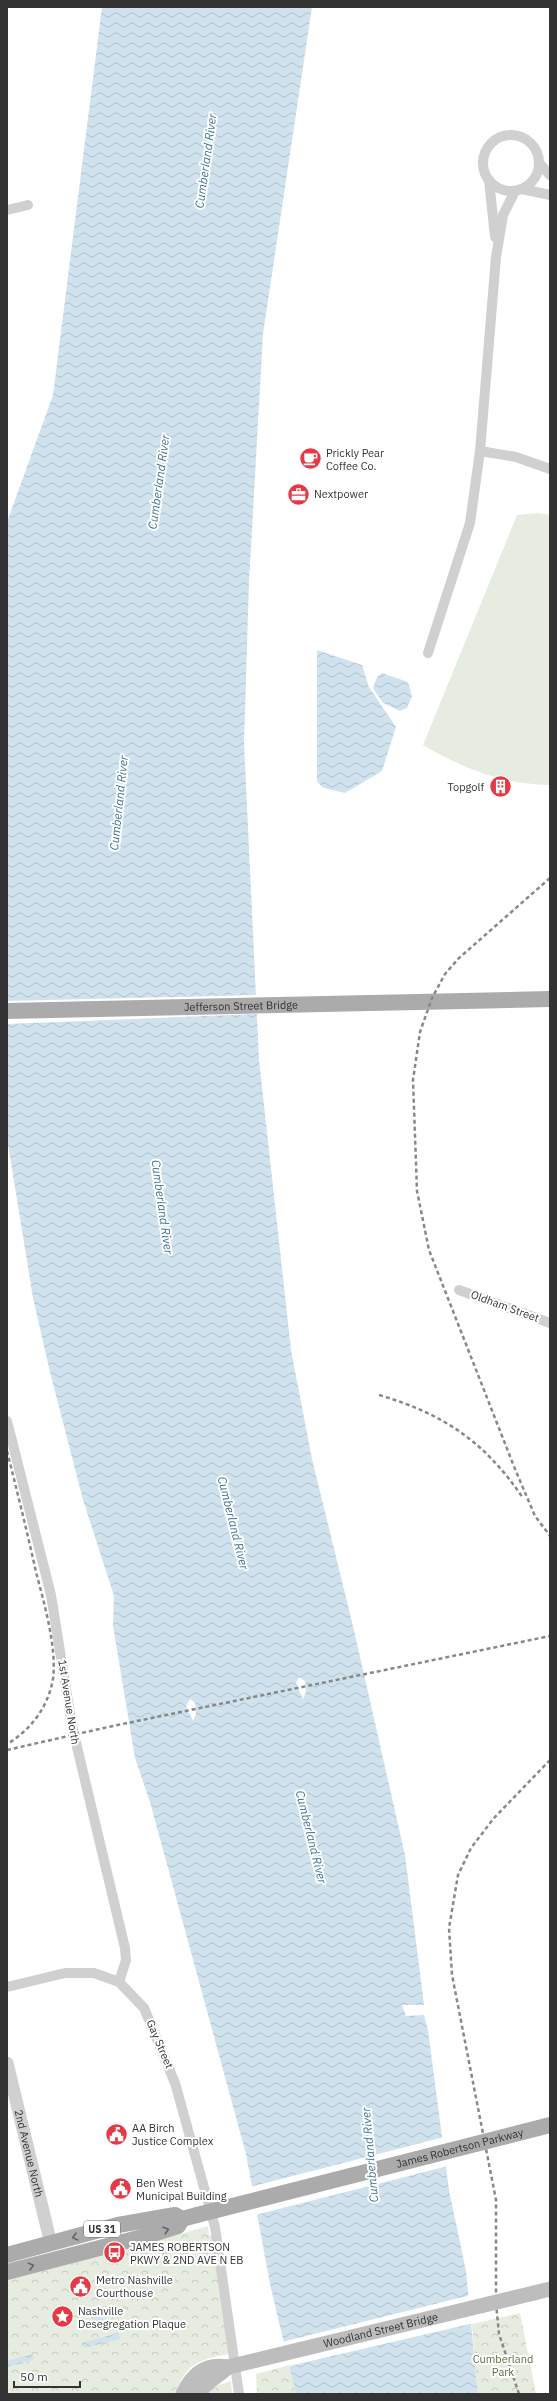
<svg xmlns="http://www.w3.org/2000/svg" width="557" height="2401" font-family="'IBM Plex Sans',sans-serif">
	<defs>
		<pattern id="forest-crowns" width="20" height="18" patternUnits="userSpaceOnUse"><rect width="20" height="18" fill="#e6ecdf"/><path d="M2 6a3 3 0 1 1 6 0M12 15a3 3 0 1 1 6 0" fill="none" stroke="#c6cbc0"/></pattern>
		<pattern id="water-waves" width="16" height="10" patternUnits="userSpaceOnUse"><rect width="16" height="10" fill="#cfe2ee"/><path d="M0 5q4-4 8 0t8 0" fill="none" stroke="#b2c2cd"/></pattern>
	</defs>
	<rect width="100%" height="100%" fill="#fff"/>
	<!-- green -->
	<path fill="#e6ecdf" d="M 539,513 L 550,515 L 550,785 C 502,784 464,769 423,745 L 517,515 Z"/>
	<!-- forest -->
	<g fill="url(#forest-crowns)">
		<path d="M 208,2226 L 209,2235 L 213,2236 L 232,2353 C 202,2360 185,2361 176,2394 L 7,2394 L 7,2280 L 121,2251 Z"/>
		<path d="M 520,2313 L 536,2394 L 478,2394 L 472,2324 Z"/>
		<path d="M 313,2359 L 313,2394 L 257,2394 L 256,2374 Z"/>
		<path d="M 231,2381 L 232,2394 L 207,2394 L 216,2386 Z"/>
	</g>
	<!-- water -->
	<g fill="url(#water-waves)">
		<path d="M 102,7 L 312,7 L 263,334 L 249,582 L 244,743 L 259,1060 L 291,1350 L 312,1459 L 353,1626 L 405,1855 L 424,2005 L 402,2005 L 406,2016 L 424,2015 L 428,2030 L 449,2190 L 466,2271 L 478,2394 L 296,2394 L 270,2284 L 246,2154 L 150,1802 L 135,1758 L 113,1626 L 114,1596 L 83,1500 L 50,1372 L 33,1298 L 7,1138 L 7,522 L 53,395 Z"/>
		<path d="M 317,650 L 362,665 L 369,687 L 396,727 L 382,771 L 345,793 L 324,788 L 317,782 Z"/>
		<path d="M 382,673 L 408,682 L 412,696 L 407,708 L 400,711 L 383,703 L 373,688 L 377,677 Z"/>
		<circle cx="98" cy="2322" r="6"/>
		<path d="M 118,2333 L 120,2339 L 84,2348 L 82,2343 Z"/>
		<path d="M 32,2354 L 34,2360 L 7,2367 L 7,2361 Z"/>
	</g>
	<!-- pier -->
	<g fill="#fff">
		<path d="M 256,995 L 257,1014 L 7,1024 L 7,1001 Z"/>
		<path d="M 299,1677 L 305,1681 L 306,1692 L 303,1699 L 296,1683 Z"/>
		<path d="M 190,1699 L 195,1703 L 196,1714 L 193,1721 L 186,1706 Z"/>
		<path d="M 444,2137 L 448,2166 L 255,2215 L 250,2187 Z"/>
		<path d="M 471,2295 L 474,2323 L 289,2366 L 282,2342 Z"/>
	</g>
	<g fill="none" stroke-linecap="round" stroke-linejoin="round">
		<!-- minor -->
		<g stroke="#d0d0d0" stroke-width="10">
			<circle cx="511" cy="163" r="28"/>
			<path d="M 539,163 L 550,175"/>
			<path d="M 489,180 L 495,237"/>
			<path d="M 522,189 L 550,195"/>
			<path d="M 7,210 L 28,205"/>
			<path d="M 480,451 L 516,457 L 550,469"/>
			<path d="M 428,653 L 470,523 L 480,451 L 496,257 L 503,215 L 515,191"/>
			<path d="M 459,1290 L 550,1323"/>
			<path d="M 7,1421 L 51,1595 L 72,1726 L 125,1948 L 126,1960 L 119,1982"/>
			<path d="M 7,1987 L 65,1973 L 94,1973 L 119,1982 L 144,2008 L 175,2083 L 215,2227 L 239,2394"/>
		</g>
		<!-- tertiary -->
		<path stroke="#d0d0d0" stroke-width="13" id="s1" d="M 7,2063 L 51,2244"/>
		<!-- secondary -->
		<g stroke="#bdbdbd" stroke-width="15">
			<path d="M 534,2293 L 550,2289"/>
			<path d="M 183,2394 C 192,2374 206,2363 228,2367"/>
			<path d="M 198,2394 C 209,2378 215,2380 228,2367"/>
		</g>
		<!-- primary -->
		<g stroke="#ababab" stroke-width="16">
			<path id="s2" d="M 7,1011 L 550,999"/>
			<path d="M 7,2255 L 118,2225 L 175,2215 L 182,2219"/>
			<path d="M 7,2272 L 146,2236 L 178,2226 L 182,2219 L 197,2215"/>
		</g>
		<!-- rail -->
		<g stroke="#888" stroke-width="2.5" stroke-dasharray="4 3" stroke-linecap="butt">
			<path d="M 550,878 L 459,958 L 445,974 L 432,998 L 420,1032 L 413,1080 L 417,1191 L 429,1250 L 515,1469 L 535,1516 L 550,1536"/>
			<path d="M 379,1395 C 444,1414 485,1442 523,1498"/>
			<path d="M 7,1451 C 17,1491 27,1531 36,1572 C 44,1603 57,1647 53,1679 C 48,1707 31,1730 7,1744"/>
			<path d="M 7,1750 L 108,1727 L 550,1636"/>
			<path d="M 519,2394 L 499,2334 L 496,2303 L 496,2200 L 452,1975 L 449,1928 L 458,1875 L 471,1848 L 494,1818 L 550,1760"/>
		</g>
		<!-- secondary-bridge -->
		<path stroke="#bdbdbd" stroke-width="15" id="s3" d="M 228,2367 L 534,2293"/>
		<!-- primary-bridge -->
		<path stroke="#ababab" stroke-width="16" id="s4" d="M 197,2215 L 550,2125"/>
	</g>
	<!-- one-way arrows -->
	<defs><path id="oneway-chevron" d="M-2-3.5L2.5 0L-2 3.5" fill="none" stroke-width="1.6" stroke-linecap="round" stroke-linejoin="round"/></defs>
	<g stroke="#636363">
		<use href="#oneway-chevron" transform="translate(166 2230) rotate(-18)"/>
		<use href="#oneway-chevron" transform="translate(75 2237) rotate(165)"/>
		<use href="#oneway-chevron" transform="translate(31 2266) rotate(-15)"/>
	</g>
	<!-- icons -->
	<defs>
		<symbol id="cafe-disc" viewBox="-11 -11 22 22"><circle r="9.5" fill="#e63946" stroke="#fff"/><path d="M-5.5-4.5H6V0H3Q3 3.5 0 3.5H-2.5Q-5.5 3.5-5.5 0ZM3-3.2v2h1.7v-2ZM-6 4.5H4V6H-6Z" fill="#fff"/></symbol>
		<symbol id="office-disc" viewBox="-11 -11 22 22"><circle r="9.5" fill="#e63946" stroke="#fff"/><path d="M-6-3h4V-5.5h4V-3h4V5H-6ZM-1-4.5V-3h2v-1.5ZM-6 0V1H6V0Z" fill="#fff"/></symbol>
		<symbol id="building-disc" viewBox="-11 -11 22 22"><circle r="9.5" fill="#e63946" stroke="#fff"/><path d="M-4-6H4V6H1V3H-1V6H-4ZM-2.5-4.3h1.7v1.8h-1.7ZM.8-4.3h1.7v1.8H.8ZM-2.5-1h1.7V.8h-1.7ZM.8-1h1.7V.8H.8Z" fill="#fff"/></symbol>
		<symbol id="civic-disc" viewBox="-11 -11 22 22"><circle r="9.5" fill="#e63946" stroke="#fff"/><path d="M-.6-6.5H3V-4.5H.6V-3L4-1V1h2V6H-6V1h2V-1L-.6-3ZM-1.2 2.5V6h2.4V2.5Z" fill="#fff"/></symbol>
		<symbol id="bus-disc" viewBox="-11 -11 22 22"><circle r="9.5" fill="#e63946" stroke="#fff"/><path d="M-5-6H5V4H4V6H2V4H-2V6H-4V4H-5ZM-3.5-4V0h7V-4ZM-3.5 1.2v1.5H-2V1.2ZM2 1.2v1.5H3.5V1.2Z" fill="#fff"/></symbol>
		<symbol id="sight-disc" viewBox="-11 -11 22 22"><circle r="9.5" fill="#e63946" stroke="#fff"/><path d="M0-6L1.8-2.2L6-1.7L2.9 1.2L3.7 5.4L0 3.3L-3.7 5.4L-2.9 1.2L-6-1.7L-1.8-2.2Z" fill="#fff"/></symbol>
	</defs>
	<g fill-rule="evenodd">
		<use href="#cafe-disc" x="298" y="446" width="25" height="25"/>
		<use href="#office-disc" x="286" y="482" width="25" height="25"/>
		<use href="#building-disc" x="488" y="774" width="25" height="25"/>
		<use href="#civic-disc" x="104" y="2122" width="25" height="25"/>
		<use href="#civic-disc" x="108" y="2176" width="25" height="25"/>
		<use href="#bus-disc" x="102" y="2240" width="25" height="25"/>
		<use href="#civic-disc" x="68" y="2274" width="25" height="25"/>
		<use href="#sight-disc" x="50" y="2304" width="25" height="25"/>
	</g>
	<g text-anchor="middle" stroke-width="4" stroke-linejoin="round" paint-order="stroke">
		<!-- shield labels -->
		<rect fill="#fff" stroke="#707070" stroke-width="1" x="84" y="2221" width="36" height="16" rx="3"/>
		<g font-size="10" font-weight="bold" fill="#333">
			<text x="102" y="2233">US 31</text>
		</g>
		<!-- poi labels -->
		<g font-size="11" fill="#333" stroke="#fff" text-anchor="start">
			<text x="326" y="457">Prickly Pear<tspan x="326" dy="13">Coffee Co.</tspan></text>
			<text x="314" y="498">Nextpower</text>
			<text x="484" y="791" text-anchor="end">Topgolf</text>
			<text x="132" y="2132">AA Birch<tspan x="132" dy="13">Justice Complex</tspan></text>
			<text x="136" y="2187">Ben West<tspan x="136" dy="13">Municipal Building</tspan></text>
			<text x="130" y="2251">JAMES ROBERTSON<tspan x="130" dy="13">PKWY &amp; 2ND AVE N EB</tspan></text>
			<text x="96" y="2284">Metro Nashville<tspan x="96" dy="13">Courthouse</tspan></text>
			<text x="78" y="2315">Nashville<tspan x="78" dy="13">Desegregation Plaque</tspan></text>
		</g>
		<!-- street labels -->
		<g font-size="11" fill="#333" stroke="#fff">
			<text dy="4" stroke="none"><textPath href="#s2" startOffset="234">Jefferson Street Bridge</textPath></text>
			<text transform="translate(505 1306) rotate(20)" y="4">Oldham Street</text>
			<text transform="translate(69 1702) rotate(81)" y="4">1st Avenue North</text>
			<text transform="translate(160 2044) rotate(67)" y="4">Gay Street</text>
			<text dy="4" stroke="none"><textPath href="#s4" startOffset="271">James Robertson Parkway</textPath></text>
			<text dy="4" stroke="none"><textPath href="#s1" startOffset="93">2nd Avenue North</textPath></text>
			<text dy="4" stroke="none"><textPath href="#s3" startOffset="157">Woodland Street Bridge</textPath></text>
		</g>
		<!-- park labels -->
		<g font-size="11" fill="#56703f" stroke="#fff">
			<text x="503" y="2363">Cumberland<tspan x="503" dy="13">Park</tspan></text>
		</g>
		<!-- water labels -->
		<g font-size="12" font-style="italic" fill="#3f7597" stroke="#fff">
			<text transform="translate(206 161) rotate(-82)" y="4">Cumberland River</text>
			<text transform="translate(159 482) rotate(-82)" y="4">Cumberland River</text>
			<text transform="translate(119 803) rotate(-84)" y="4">Cumberland River</text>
			<text transform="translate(162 1207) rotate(82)" y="4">Cumberland River</text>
			<text transform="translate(233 1523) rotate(76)" y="4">Cumberland River</text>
			<text transform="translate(311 1837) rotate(76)" y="4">Cumberland River</text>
			<text transform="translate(370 2155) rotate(-95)" y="4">Cumberland River</text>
		</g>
	</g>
	<!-- border -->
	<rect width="557" height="2401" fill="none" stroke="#333333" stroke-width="16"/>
	<!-- scale -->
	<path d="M14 2381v6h66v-6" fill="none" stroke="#333333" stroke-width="2"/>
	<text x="20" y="2381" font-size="12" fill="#333333" stroke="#ffffff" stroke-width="3" paint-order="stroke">50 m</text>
</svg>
